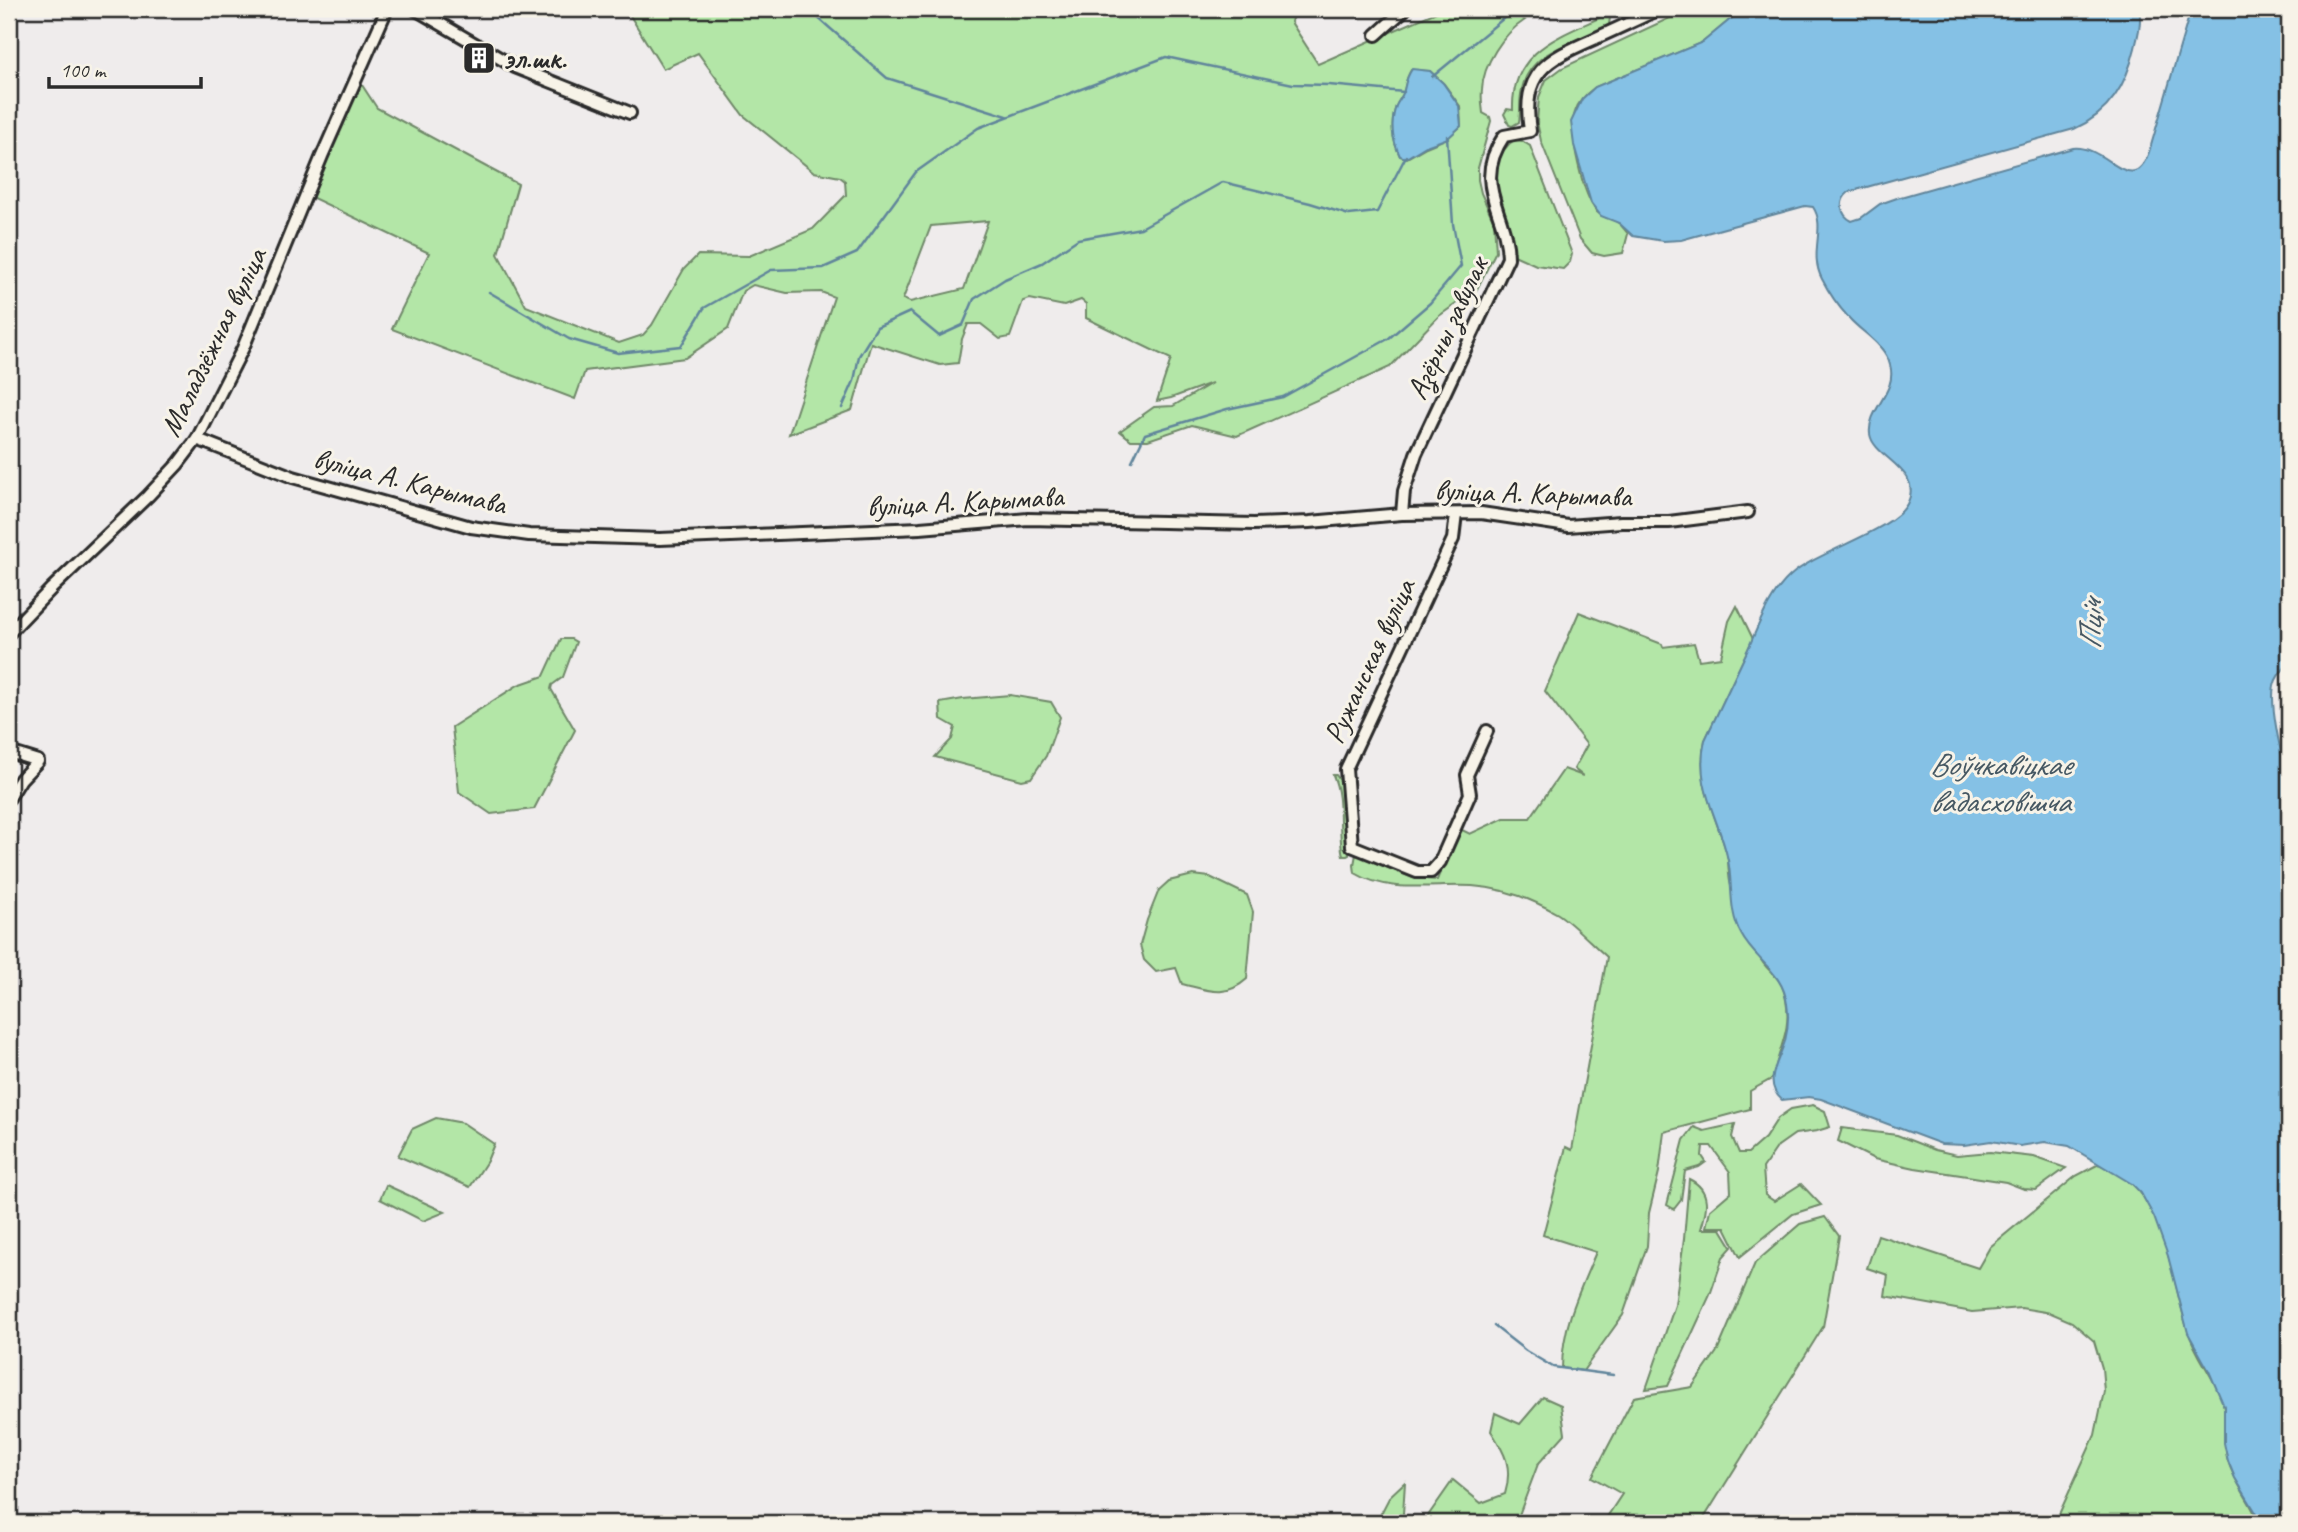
<svg xmlns="http://www.w3.org/2000/svg" width="2298" height="1532" font-family="Caveat,sans-serif">
	<rect width="100%" height="100%" fill="#efecec"/>
	<filter id="ink" filterUnits="userSpaceOnUse"><feTurbulence type="fractalNoise" baseFrequency=".0143" numOctaves="2"/><feDisplacementMap in="SourceGraphic" scale="14" xChannelSelector="R" yChannelSelector="G"/><feConvolveMatrix kernelMatrix="1 2 1 2 8 2 1 2 1" color-interpolation-filters="sRGB"/></filter>
	<g filter="url(#ink)">
		<!-- green -->
		<g fill="#b3e6a7" stroke="#6f8869" stroke-width="2" fill-rule="evenodd">
			<path d="M 626,9 L 1302,9 L 1293,15 L 1291,22 L 1318,64 L 1443,9 L 1510,9 L 1525,20 C 1503,34 1483,64 1482,90 C 1481,98 1482,106 1483,113 L 1490,117 L 1491,121 L 1478,168 L 1478,180 L 1481,193 L 1494,222 L 1496,251 L 1477,289 L 1439,316 L 1390,367 L 1237,436 L 1192,425 L 1148,440 L 1131,440 L 1120,431 L 1154,407 L 1173,406 L 1212,383 L 1171,398 L 1157,401 L 1171,359 L 1086,318 L 1086,304 L 1081,300 L 1064,306 L 1030,299 L 1023,301 L 1010,337 L 1000,339 L 981,324 L 968,324 L 962,339 L 958,363 L 940,365 L 871,343 L 852,410 L 789,434 L 834,297 L 821,292 L 787,293 L 753,285 L 743,291 L 728,329 L 685,358 L 585,371 L 575,399 L 392,329 L 429,253 L 311,197 L 358,79 L 377,108 L 518,184 L 498,254 L 526,306 L 619,343 L 643,335 L 652,325 L 684,269 L 698,255 L 749,256 L 813,229 L 846,195 L 845,181 L 840,177 L 814,172 L 743,115 L 698,53 L 663,69 ZM 1411,70 L 1430,71 L 1444,84 L 1460,106 L 1461,126 L 1448,138 L 1426,147 L 1407,158 L 1400,156 C 1392,139 1390,124 1396,106 C 1398,101 1403,96 1404,91 C 1406,82 1406,78 1411,70 ZM 988,221 L 964,289 L 910,302 L 903,299 L 931,226 Z"/>
			<path d="M 1689,9 L 1785,9 L 1777,12 L 1748,11 L 1738,13 L 1703,42 L 1595,87 C 1587,93 1578,101 1575,112 C 1568,133 1583,196 1597,212 C 1603,218 1610,218 1617,222 C 1621,224 1625,230 1628,234 L 1623,253 L 1604,256 L 1592,253 L 1580,239 L 1541,141 L 1537,122 L 1539,97 L 1546,80 L 1562,68 Z"/>
			<path d="M 1602,13 L 1610,17 L 1609,25 C 1579,42 1530,49 1522,89 C 1519,100 1521,111 1519,122 L 1512,126 L 1509,125 L 1504,114 L 1507,109 L 1513,110 C 1511,53 1555,38 1599,18 L 1597,14 Z"/>
			<path d="M 1514,140 L 1522,141 L 1530,146 L 1572,254 L 1570,262 L 1563,269 L 1536,265 L 1514,255 C 1512,245 1512,236 1509,227 C 1506,216 1499,206 1496,196 C 1490,178 1498,151 1514,140 Z"/>
			<path d="M 1737,606 L 1753,639 L 1705,740 C 1695,782 1716,815 1727,854 C 1729,864 1728,876 1731,886 C 1737,909 1748,934 1759,956 C 1767,974 1781,972 1786,1000 C 1792,1031 1778,1049 1773,1078 L 1750,1091 L 1750,1109 L 1664,1132 L 1659,1172 L 1649,1213 L 1647,1246 L 1623,1315 L 1583,1371 L 1562,1368 C 1562,1326 1580,1290 1596,1252 L 1543,1235 L 1566,1147 L 1572,1150 L 1607,957 C 1593,945 1572,923 1558,914 C 1532,899 1502,888 1472,886 C 1434,884 1389,894 1355,873 L 1354,865 L 1356,854 L 1413,878 L 1437,880 L 1458,828 L 1470,834 L 1504,818 L 1530,818 L 1564,769 L 1583,776 L 1574,769 L 1587,745 L 1545,691 L 1579,612 L 1662,644 L 1663,647 L 1694,643 L 1699,660 L 1721,657 L 1729,621 Z"/>
			<path d="M 561,639 L 571,639 L 576,642 L 563,677 L 552,685 L 551,689 L 575,730 L 534,809 L 491,814 L 459,792 L 452,727 L 518,685 L 544,676 Z"/>
			<path d="M 1010,695 L 1051,702 L 1060,717 L 1046,756 L 1031,778 L 1022,780 L 935,757 L 952,739 L 955,727 L 941,719 L 940,703 L 963,699 Z"/>
			<path d="M 1333,775 L 1336,775 L 1343,785 L 1349,855 L 1347,856 L 1343,856 C 1337,829 1344,800 1333,775 Z"/>
			<path d="M 1193,875 L 1210,877 L 1247,895 L 1253,912 L 1247,979 C 1225,999 1208,990 1182,984 L 1176,968 L 1156,972 L 1144,960 L 1140,945 L 1147,920 L 1159,890 L 1169,881 Z"/>
			<path d="M 1813,1105 L 1825,1111 L 1830,1127 L 1817,1131 L 1795,1134 L 1778,1146 L 1763,1168 L 1765,1195 L 1774,1201 L 1801,1184 L 1821,1205 L 1793,1214 L 1740,1257 L 1725,1227 L 1706,1227 L 1710,1210 L 1731,1192 L 1730,1172 L 1711,1146 L 1703,1146 L 1702,1156 L 1706,1162 L 1699,1167 L 1685,1171 L 1681,1200 L 1674,1209 L 1667,1205 L 1684,1140 L 1694,1127 L 1704,1131 L 1735,1124 L 1732,1137 L 1739,1153 L 1748,1153 L 1765,1138 L 1778,1118 L 1791,1109 Z"/>
			<path d="M 436,1118 L 463,1123 L 494,1144 L 487,1161 L 470,1187 L 398,1156 L 412,1129 Z"/>
			<path d="M 1842,1128 L 1897,1135 L 1935,1150 L 1957,1155 L 1990,1152 L 2034,1157 L 2066,1168 L 2036,1190 L 2024,1189 L 2006,1182 L 1915,1168 L 1874,1159 L 1838,1141 Z"/>
			<path d="M 2099,1164 C 2110,1170 2122,1175 2131,1183 C 2166,1213 2174,1289 2188,1331 C 2196,1357 2215,1377 2223,1403 C 2228,1422 2222,1442 2228,1461 C 2235,1484 2251,1501 2259,1523 L 2055,1523 L 2095,1435 L 2104,1391 L 2102,1368 L 2094,1341 L 2072,1322 L 2051,1313 L 2021,1308 L 1972,1312 L 1885,1296 L 1888,1275 L 1867,1268 L 1878,1235 L 1978,1268 L 1990,1247 L 2076,1176 Z"/>
			<path d="M 1689,1179 C 1712,1190 1707,1210 1701,1229 L 1721,1229 L 1732,1247 L 1723,1257 L 1710,1295 L 1668,1386 L 1646,1389 L 1675,1305 L 1684,1239 Z"/>
			<path d="M 386,1185 L 445,1212 L 423,1221 L 380,1199 Z"/>
			<path d="M 1825,1217 L 1839,1236 L 1823,1327 L 1701,1523 L 1603,1523 L 1622,1494 L 1592,1477 L 1634,1397 L 1692,1387 L 1718,1350 L 1755,1263 L 1800,1224 Z"/>
			<path d="M 1543,1397 L 1561,1405 L 1565,1434 L 1538,1464 L 1516,1523 L 1423,1523 L 1453,1480 L 1481,1503 L 1505,1494 C 1513,1467 1505,1453 1491,1431 L 1495,1413 L 1520,1424 Z"/>
			<path d="M 1405,1482 L 1403,1514 L 1414,1523 L 1376,1523 L 1390,1496 Z"/>
		</g>
		<!-- water -->
		<g fill="#85c1e5" stroke="#61859b" stroke-width="2">
			<path d="M 1785,9 L 2139,9 C 2142,21 2138,35 2135,48 C 2126,85 2110,113 2074,129 L 1849,192 C 1838,201 1840,215 1852,221 L 1861,218 L 1880,204 L 1897,198 L 2073,148 C 2107,144 2133,202 2150,149 L 2191,9 L 2289,9 L 2289,663 C 2283,670 2276,676 2274,686 C 2270,703 2280,758 2289,773 L 2289,1523 L 2259,1523 L 2255,1511 L 2235,1478 L 2228,1461 L 2224,1443 L 2224,1406 L 2209,1371 L 2188,1333 L 2168,1256 L 2154,1217 L 2141,1193 L 2132,1184 L 2069,1146 L 2045,1142 L 2020,1146 L 1991,1141 L 1964,1145 L 1941,1144 L 1821,1099 L 1809,1097 L 1782,1100 C 1762,1083 1779,1061 1785,1041 C 1788,1029 1789,1016 1787,1004 C 1783,971 1755,961 1741,934 C 1728,911 1733,884 1728,860 C 1719,817 1694,787 1705,740 C 1719,710 1734,679 1748,649 C 1759,624 1770,594 1790,576 C 1817,551 1893,531 1907,504 C 1925,470 1873,458 1870,434 C 1867,409 1898,392 1890,365 C 1885,344 1862,333 1849,318 C 1838,306 1829,293 1822,279 C 1808,252 1827,228 1813,207 L 1805,206 L 1681,240 L 1663,241 L 1633,236 L 1619,223 L 1601,216 L 1591,203 L 1574,145 L 1571,122 L 1582,99 L 1595,87 L 1703,42 L 1738,13 L 1748,11 L 1777,12 Z"/>
			<path d="M 1412,69 L 1430,71 L 1443,83 L 1459,106 L 1461,126 L 1448,138 L 1426,146 L 1406,158 L 1400,156 C 1392,139 1390,124 1396,106 C 1398,101 1403,96 1404,90 C 1406,82 1406,78 1412,69 Z"/>
		</g>
		<g fill="none" stroke-linecap="round" stroke-linejoin="round">
			<!-- stream -->
			<g stroke="#61859b" stroke-width="2.5">
				<path d="M 808,9 L 887,78 L 1007,116"/>
				<path d="M 1432,77 L 1515,9"/>
				<path d="M 489,292 L 569,339 L 618,353 L 681,346 L 704,308 L 771,270 L 823,268 L 857,253 L 916,172 L 978,128 L 1166,57 L 1293,84 L 1329,85 L 1404,92"/>
				<path d="M 842,408 L 854,381 L 859,356 L 877,327 L 910,312 L 939,336 L 963,325 L 974,299 L 1005,279 L 1042,263 L 1078,239 L 1141,228 L 1223,182 L 1310,203 L 1349,215 L 1377,212 L 1406,156"/>
				<path d="M 1132,461 L 1145,434 L 1227,409 L 1283,397 L 1388,339 L 1430,303 L 1461,266 L 1453,224 L 1447,136"/>
				<path d="M 1494,1326 L 1526,1351 L 1553,1367 L 1613,1375"/>
			</g>
			<defs>
				<g id="street">
					<path d="M 415,9 L 515,67 L 630,113"/>
					<path d="M 1376,35 L 1405,9"/>
					<path d="M 197,439 L 293,477 L 471,527 L 529,535 L 660,539 L 920,528 L 1028,519 L 1254,524 L 1310,522 L 1402,514 L 1481,513 L 1568,526 L 1621,522 L 1669,522 L 1748,512"/>
					<path d="M 1402,514 L 1404,491 L 1416,454 L 1508,258 C 1507,211 1471,185 1504,136 L 1530,131 C 1521,72 1546,60 1594,39 C 1616,29 1638,19 1659,9"/>
					<path d="M 1456,514 L 1453,539 L 1346,769 L 1352,846 L 1417,872 L 1431,872 L 1440,862 L 1470,794 L 1467,775 L 1487,731"/>
					<path d="M 9,633 L 52,588 L 148,496 L 178,464 L 197,439 L 243,348 L 322,156 L 387,9"/>
					<path d="M 9,752 L 38,761 L 21,779 L 9,798"/>
				</g>
			</defs>
			<!-- street casing -->
			<use href="#street" stroke="#2b2b2b" stroke-width="16"/>
			<!-- street -->
			<use href="#street" stroke="#f7f3e8" stroke-width="10"/>
		</g>
	</g>
	<!-- icons -->
	<defs>
		<symbol id="building-square" viewBox="-11 -11 22 22"><rect x="-9" y="-9" width="18" height="18" rx="4" fill="#2b2b2b" stroke="#f7f3e8"/><path d="M-4-6H4V6H1V3H-1V6H-4ZM-2.5-4.3h1.7v1.8h-1.7ZM.8-4.3h1.7v1.8H.8ZM-2.5-1h1.7V.8h-1.7ZM.8-1h1.7V.8H.8Z" fill="#fff"/></symbol>
	</defs>
	<g fill-rule="evenodd">
		<use href="#building-square" x="460" y="39" width="38" height="38"/>
	</g>
	<g text-anchor="middle" stroke-width="6" stroke-linejoin="round" paint-order="stroke">
		<!-- poi labels -->
		<g font-size="30" font-weight="bold" fill="#2b2b2b" stroke="#f7f3e8" text-anchor="start">
			<text x="504" y="68">эл.шк.</text>
		</g>
		<!-- street labels -->
		<g font-size="30" fill="#2b2b2b" stroke="#f7f3e8">
			<text transform="translate(1447 328) rotate(-65)" y="10">Азёрны завулак</text>
			<text transform="translate(213 342) rotate(-64)" y="10">Маладзёжная вуліца</text>
			<text transform="translate(410 481) rotate(14)" y="10">вуліца А. Карымава</text>
			<text transform="translate(1533 493) rotate(2)" y="10">вуліца А. Карымава</text>
			<text transform="translate(965 501) rotate(-3)" y="10">вуліца А. Карымава</text>
			<text transform="translate(1369 661) rotate(-65)" y="10">Ружанская вуліца</text>
		</g>
		<!-- water labels -->
		<g font-size="32" font-style="italic" fill="#465863" stroke="#f7f3e8">
			<text transform="translate(2090 625) rotate(-89)" y="11">Пціч</text>
			<text x="2000" y="775">Воўчкавіцкае<tspan x="2000" dy="37">вадасховішча</tspan></text>
		</g>
	</g>
	<!-- margin -->
	<rect width="2298" height="1532" fill="none" stroke="#f7f3e8" stroke-width="35"/>
	<rect x="18" y="18" width="2263" height="1497" fill="none" stroke="#2b2b2b" stroke-width="2.5" filter="url(#ink)"/>
	<!-- scale -->
	<path d="M49 77v10h152v-10" fill="none" stroke="#2b2b2b" stroke-width="3.5"/>
	<text x="60" y="77" font-size="21" fill="#2b2b2b" stroke="#f7f3e8" stroke-width="5" paint-order="stroke">100 m</text>
</svg>
